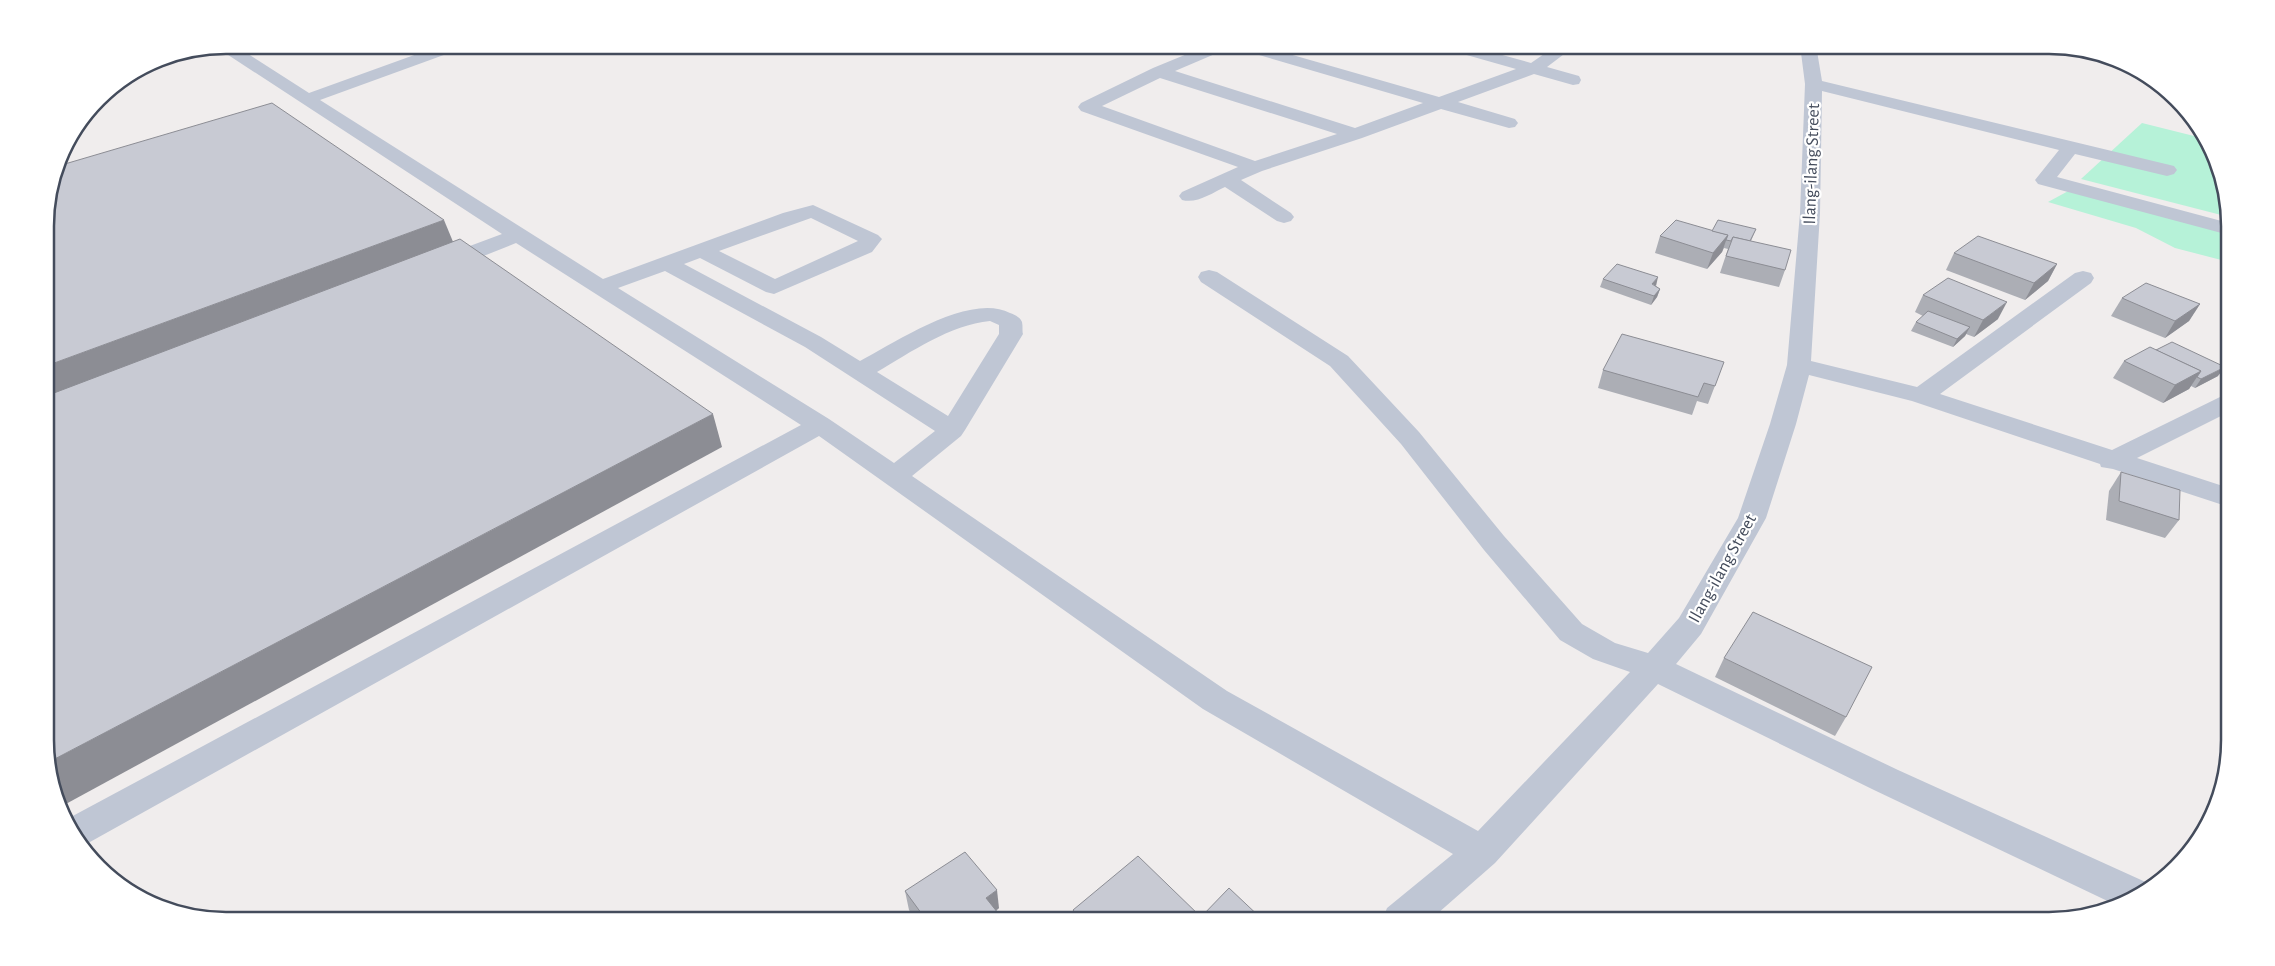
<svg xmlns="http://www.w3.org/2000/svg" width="2275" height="966" font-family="'Alegreya Sans',sans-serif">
	<rect width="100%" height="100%" fill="#f0eded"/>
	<!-- green -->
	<g fill="#b6f2d8">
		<path d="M 2142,123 L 2202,138 L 2228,202 L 2229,217 L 2081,179 Z"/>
		<path d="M 2072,189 L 2229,231 L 2229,262 L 2175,248 L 2136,228 L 2048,202 Z"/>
	</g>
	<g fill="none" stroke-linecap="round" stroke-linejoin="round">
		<!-- minor -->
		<g fill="#bfc6d4" fill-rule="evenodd">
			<path d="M 225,45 L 234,45 L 309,93 L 442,45 L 465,45 L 463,48 L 320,100 L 603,279 L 783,213 L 813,205 L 878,235 L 882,239 L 872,252 L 774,294 L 766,292 L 700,258 L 684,264 L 821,337 L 860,361 C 896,342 970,292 1010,313 C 1015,315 1020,317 1022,322 C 1023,326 1022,331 1023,334 L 965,430 L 961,436 L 912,476 L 1227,691 L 1478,831 L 1630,672 L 1593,659 L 1560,640 L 1484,550 L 1401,444 L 1330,366 L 1201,282 L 1198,277 L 1201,272 L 1209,270 L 1217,272 L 1348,356 L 1419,432 L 1504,536 L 1582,624 L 1615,643 L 1648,653 L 1679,618 L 1738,518 L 1770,424 L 1787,365 L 1800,213 L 1805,84 L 1800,45 L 1816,45 L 1822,81 L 2174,166 L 2177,170 L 2174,174 L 2167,176 L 2075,154 L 2057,177 L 2229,223 L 2229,235 L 2038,184 L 2035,180 L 2059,150 L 1822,91 L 1820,213 L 1811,361 L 1917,387 L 2075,273 L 2083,271 L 2091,273 L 2094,278 L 2091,283 L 1940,394 L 2112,450 L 2220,397 L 2229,394 L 2229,412 L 2137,458 L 2229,488 L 2229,507 L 2113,469 L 2101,467 L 2100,464 L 1912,401 L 1809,375 L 1796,424 L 1766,518 L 1701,634 L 1676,664 L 1898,770 L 2150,884 L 2151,888 L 2118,906 L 1874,790 L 1658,684 L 1495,863 L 1429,921 L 1382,921 L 1387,908 L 1453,854 L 1203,709 L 819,436 L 81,847 L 69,818 L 801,425 L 516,243 L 451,269 L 443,271 L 435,269 L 432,264 L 435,259 L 502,234 L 216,47 ZM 811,218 L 858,241 L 775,279 L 719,251 ZM 665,271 L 805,347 L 935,431 L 894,463 L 829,419 L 618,288 ZM 990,321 L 999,325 L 999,334 L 948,416 L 877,372 C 911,352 950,325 990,321 Z"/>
			<path d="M 1209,45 L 1231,45 L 1229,48 L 1175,71 L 1355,128 L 1423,103 L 1235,48 L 1233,45 L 1258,45 L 1439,97 L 1516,69 L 1442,48 L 1440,45 L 1466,45 L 1531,63 L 1557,45 L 1576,45 L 1547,67 L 1579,76 L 1581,80 L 1579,84 L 1573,85 L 1534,74 L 1458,102 L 1515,119 L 1518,123 L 1515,127 L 1509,128 L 1441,109 L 1362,138 L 1262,171 L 1241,180 L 1291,213 L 1294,217 L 1291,221 L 1284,223 L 1277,221 L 1225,187 C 1212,193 1197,204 1182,200 L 1179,196 L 1182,192 L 1238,167 L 1081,111 L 1078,107 L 1081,103 L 1153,68 ZM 1160,78 L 1337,134 L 1255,161 L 1102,106 Z"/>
		</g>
	</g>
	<!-- wall -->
	<g fill="#acaeb5">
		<path d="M 1756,229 L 1751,241 L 1785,270 L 1779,287 L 1720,273 L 1728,249 L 1724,248 L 1722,252 L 1707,269 L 1655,253 L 1660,236 L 1712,231 Z"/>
		<path d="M 1954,253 L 2057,264 L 2048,281 L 2025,300 L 1946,270 Z"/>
		<path d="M 1603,279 L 1656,286 L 1660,289 L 1657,297 L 1651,305 L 1600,287 Z"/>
		<path d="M 1923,295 L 1998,319 L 1974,337 L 1966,334 L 1965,336 L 1953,347 L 1911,331 L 1916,322 L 1923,316 L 1915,312 Z"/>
		<path d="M 2122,298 L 2200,304 L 2189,321 L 2165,338 L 2111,316 Z"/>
		<path d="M 2124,361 L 2218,376 L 2195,388 L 2191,386 L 2189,389 L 2163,403 L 2113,378 Z"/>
		<path d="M 1724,362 L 1708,404 L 1697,401 L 1692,415 L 1598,388 L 1603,370 Z"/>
		<path d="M 2121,472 L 2179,520 L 2165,538 L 2106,520 L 2109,491 Z"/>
		<path d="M 1724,658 L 1846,717 L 1835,736 L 1715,677 Z"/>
		<path d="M 905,891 L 999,908 L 996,911 L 999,921 L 917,921 L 909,910 Z"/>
		<path d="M 1073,910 L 1201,917 L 1264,921 L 1074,921 Z"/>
	</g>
	<!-- shaded-wall -->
	<g fill="#8c8d94">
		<path d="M 444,220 L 456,249 L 46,407 L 46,366 Z"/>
		<path d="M 1728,235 L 1722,252 L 1707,269 L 1713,253 Z"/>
		<path d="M 2057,264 L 2048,281 L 2025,300 L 2034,283 Z"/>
		<path d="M 1658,277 L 1656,286 L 1652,284 Z"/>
		<path d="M 1660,289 L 1657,297 L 1651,305 L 1654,296 Z"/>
		<path d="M 2007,302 L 1998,319 L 1974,337 L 1983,320 Z"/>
		<path d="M 2200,304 L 2189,321 L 2165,338 L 2175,321 Z"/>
		<path d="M 1970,327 L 1965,336 L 1953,347 L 1957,339 Z"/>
		<path d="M 2225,367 L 2218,376 L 2195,388 L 2201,379 Z"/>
		<path d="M 2201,371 L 2189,389 L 2163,403 L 2175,385 Z"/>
		<path d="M 713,414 L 722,447 L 64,805 L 47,763 Z"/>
		<path d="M 997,890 L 999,908 L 988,916 L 986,898 Z"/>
		<path d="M 998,913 L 999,921 L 987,921 Z"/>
	</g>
	<!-- building -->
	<g fill="#c8cad3" stroke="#8c8d94">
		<path d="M 272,103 L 444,220 L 46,366 L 45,213 L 58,166 Z"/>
		<path d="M 1676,220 L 1728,235 L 1713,253 L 1660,236 Z"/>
		<path d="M 1718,220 L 1756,229 L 1750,241 L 1733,237 L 1731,241 L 1726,240 L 1728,235 L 1712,231 Z"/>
		<path d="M 1978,236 L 2057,264 L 2034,283 L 1954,253 Z"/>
		<path d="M 1733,237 L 1791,250 L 1785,270 L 1726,256 Z"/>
		<path d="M 460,239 L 713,414 L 47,763 L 46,396 Z"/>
		<path d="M 1617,264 L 1658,277 L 1652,284 L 1660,289 L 1654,296 L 1603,279 Z"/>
		<path d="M 1948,278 L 2007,302 L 1983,320 L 1923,295 Z"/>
		<path d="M 2146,283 L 2200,304 L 2175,321 L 2122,298 Z"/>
		<path d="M 1928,311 L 1970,327 L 1957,339 L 1916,322 Z"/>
		<path d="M 1622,334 L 1724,362 L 1715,386 L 1704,383 L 1698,397 L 1603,370 Z"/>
		<path d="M 2172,342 L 2225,367 L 2201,379 L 2197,377 L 2201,371 L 2156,350 Z"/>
		<path d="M 2150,347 L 2201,371 L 2175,385 L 2124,361 Z"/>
		<path d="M 2121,472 L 2180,490 L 2179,520 L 2119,501 Z"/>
		<path d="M 1753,612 L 1872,667 L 1846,717 L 1724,658 Z"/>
		<path d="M 965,852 L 997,890 L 986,898 L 998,913 L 987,921 L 927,921 L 905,891 Z"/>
		<path d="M 1138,856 L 1201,917 L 1229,888 L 1264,921 L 1081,921 L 1073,910 Z"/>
	</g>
	<g text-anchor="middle" stroke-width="4.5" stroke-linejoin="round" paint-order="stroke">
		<!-- street labels -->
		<g font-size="18" fill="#444c5c" stroke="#fff">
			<text transform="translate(1811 164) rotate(-88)" y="6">Ilang-ilang Street</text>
			<text transform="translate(1722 568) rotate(-61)" y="6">Ilang-ilang Street</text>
		</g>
	</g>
	<!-- crop -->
	<path d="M0 0H2275V966H0ZM226 54H2049A172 172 0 0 1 2221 226V740A172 172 0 0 1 2049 912H226A172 172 0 0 1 54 740V226A172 172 0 0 1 226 54Z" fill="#fff" fill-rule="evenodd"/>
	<path fill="none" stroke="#444c5c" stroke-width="2.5" d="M226 54H2049A172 172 0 0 1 2221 226V740A172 172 0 0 1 2049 912H226A172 172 0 0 1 54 740V226A172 172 0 0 1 226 54Z"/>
</svg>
